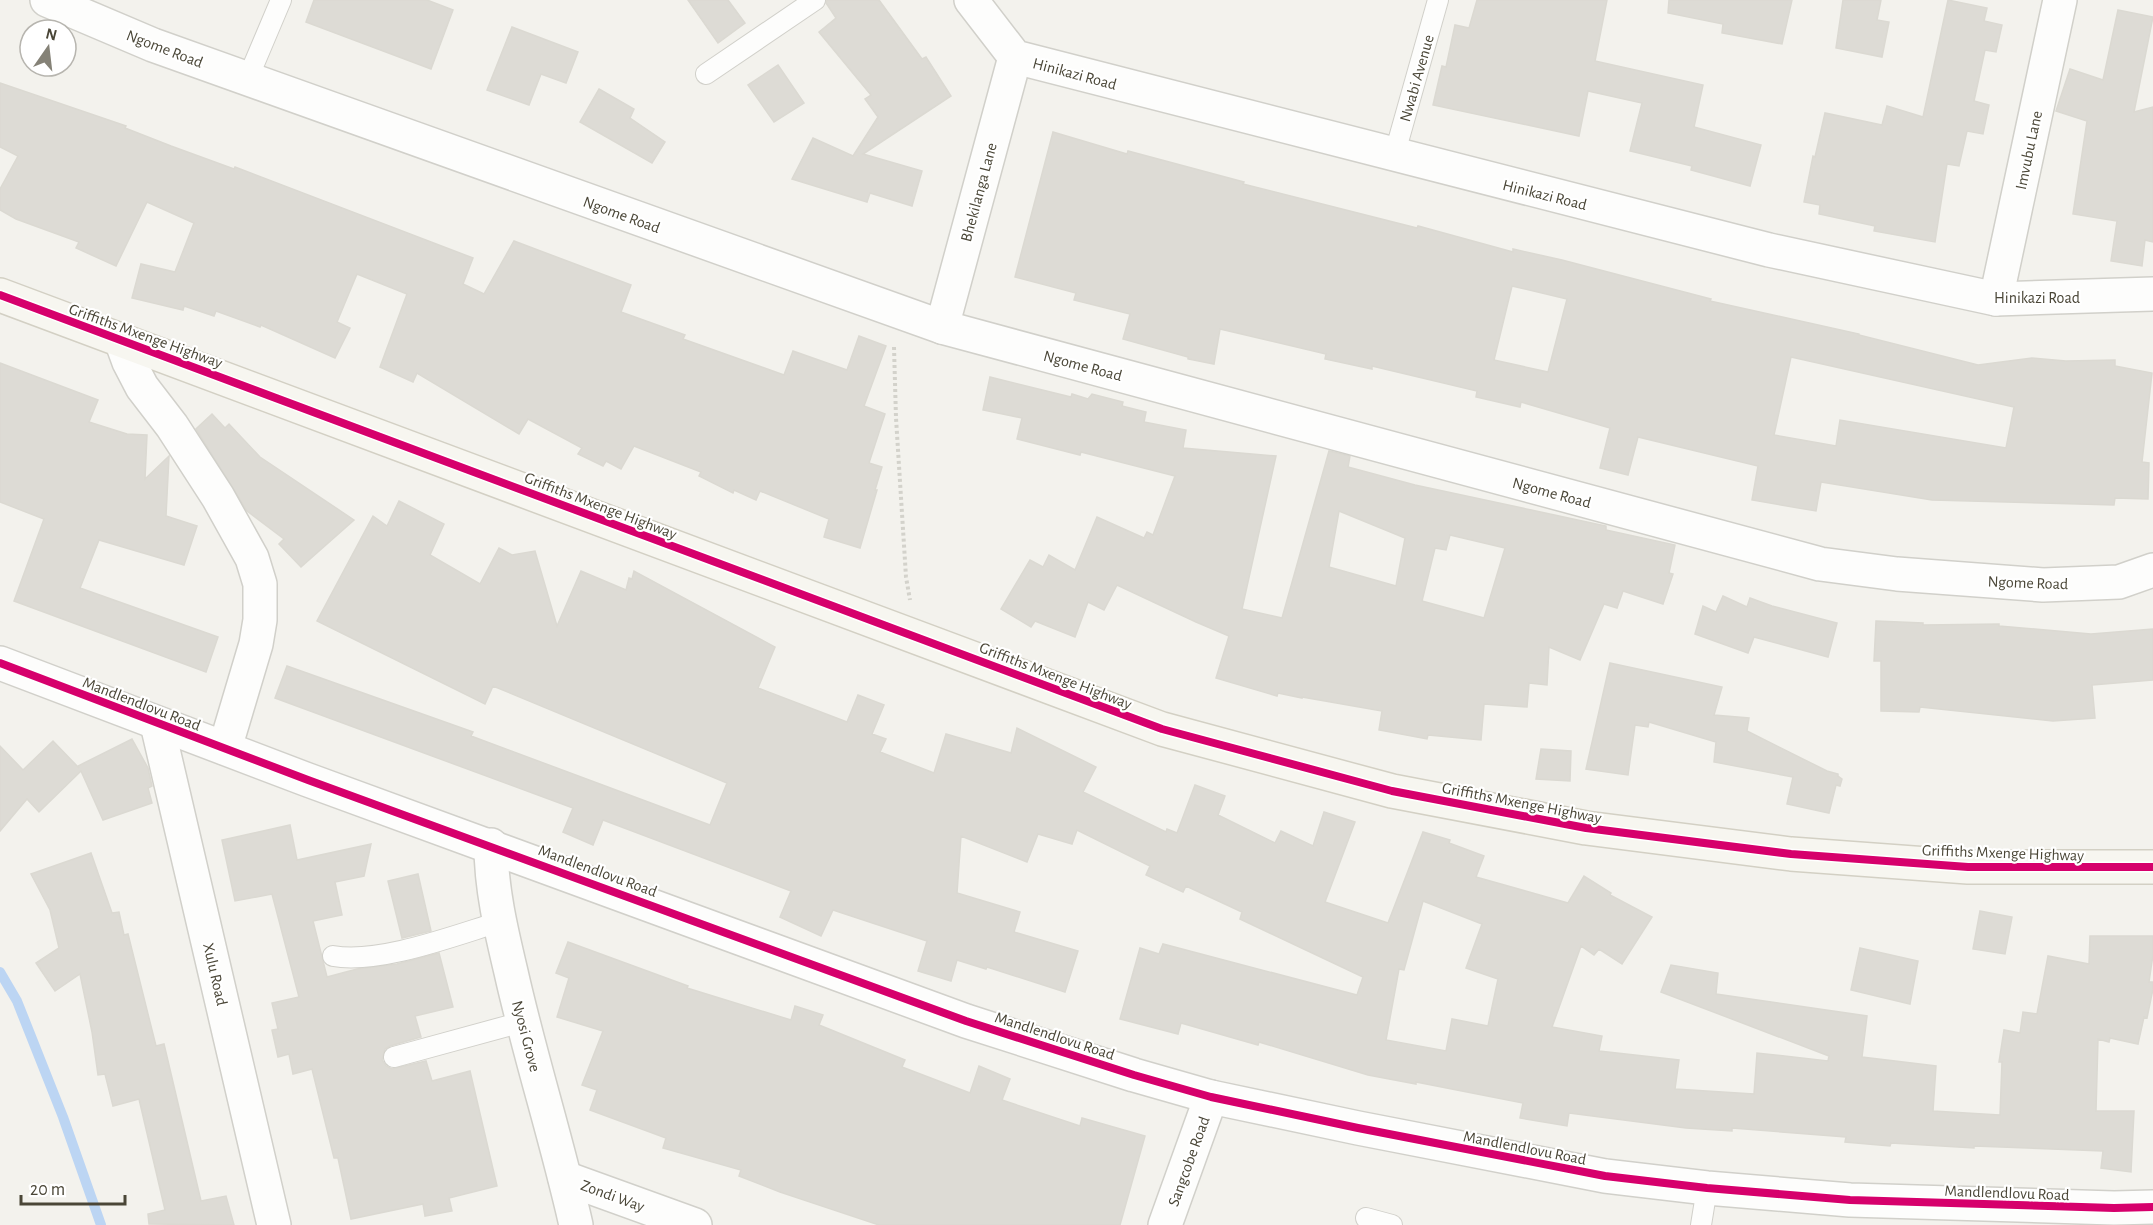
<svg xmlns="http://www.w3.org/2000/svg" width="2153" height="1225" font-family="'Alegreya Sans',sans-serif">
	<rect width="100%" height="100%" fill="#f3f2ed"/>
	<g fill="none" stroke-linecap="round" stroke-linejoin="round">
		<!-- stream -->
		<path stroke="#bcd5f3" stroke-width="10" d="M 0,972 L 17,1001 L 63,1117 L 101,1225"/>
	</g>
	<!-- building -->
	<g fill="#dddbd5" stroke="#dbd9d2" stroke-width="1.5" fill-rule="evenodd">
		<path d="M 314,0 L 427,0 L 453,10 L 431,69 L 306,22 Z"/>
		<path d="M 688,0 L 728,0 L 745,23 L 718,43 Z"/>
		<path d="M 827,0 L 879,0 L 922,59 L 926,57 L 951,96 L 863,154 L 922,171 L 912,206 L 870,193 L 867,202 L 792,179 L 813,138 L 853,156 L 878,117 L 865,99 L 871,95 L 819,32 L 836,18 L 826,3 Z"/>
		<path d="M 1477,0 L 1607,0 L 1595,61 L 1703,85 L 1694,127 L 1761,145 L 1750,186 L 1691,170 L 1692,166 L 1630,151 L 1642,103 L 1588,91 L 1579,136 L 1433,105 L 1442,66 L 1446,67 L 1455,25 L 1469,28 Z"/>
		<path d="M 1669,0 L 1792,0 L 1782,44 L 1722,33 L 1723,24 L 1668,13 Z"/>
		<path d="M 1843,0 L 1881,0 L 1877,20 L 1889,22 L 1882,57 L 1836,48 Z"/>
		<path d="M 1948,0 L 1987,8 L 1984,21 L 2002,25 L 1996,52 L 1985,50 L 1974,101 L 1989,105 L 1983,134 L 1967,131 L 1959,166 L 1947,164 L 1935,242 L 1874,231 L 1875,226 L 1819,214 L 1820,205 L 1804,202 L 1813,156 L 1815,157 L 1825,113 L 1882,125 L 1887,106 L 1923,117 Z"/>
		<path d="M 2118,10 L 2153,17 L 2134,112 L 2153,107 L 2153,242 L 2145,240 L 2142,266 L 2111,261 L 2117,221 L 2073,214 L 2087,121 L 2056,111 L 2070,69 L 2103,80 Z"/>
		<path d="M 512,27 L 578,52 L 566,83 L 541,74 L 529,105 L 487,90 Z"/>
		<path d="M 778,65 L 804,103 L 774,122 L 748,85 Z"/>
		<path d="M 0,83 L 126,126 L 125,128 L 171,146 L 234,169 L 235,167 L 473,258 L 463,284 L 484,294 L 514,241 L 631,285 L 621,312 L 685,335 L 683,339 L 784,375 L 793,351 L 847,370 L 859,336 L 886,346 L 864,406 L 885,414 L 869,463 L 882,467 L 875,490 L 877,490 L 860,548 L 824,537 L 829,519 L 760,491 L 756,500 L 734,490 L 733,493 L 699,476 L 701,472 L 634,446 L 621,469 L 606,461 L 603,466 L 578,454 L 582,448 L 528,419 L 519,434 L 417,373 L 413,382 L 380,367 L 407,294 L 357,274 L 337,322 L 350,328 L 335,358 L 261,325 L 260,327 L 216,311 L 214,316 L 184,306 L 183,310 L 132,298 L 141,264 L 175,272 L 194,223 L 147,202 L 116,266 L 76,248 L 79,242 L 16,219 L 0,210 L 0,189 L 18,156 L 0,147 Z"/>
		<path d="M 599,89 L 634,109 L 630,118 L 665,142 L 652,163 L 580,122 Z"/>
		<path d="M 1053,132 L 1127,154 L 1128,151 L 1244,182 L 1243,184 L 1417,228 L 1418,226 L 1513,252 L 1513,249 L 1562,260 L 1711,299 L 1710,301 L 1859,334 L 1859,335 L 1978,365 L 2032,358 L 2066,361 L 2115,360 L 2115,366 L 2152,373 L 2142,462 L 2149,463 L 2148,499 L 2115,498 L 2114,505 L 1932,500 L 1821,482 L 1816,511 L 1752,500 L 1758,466 L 1638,437 L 1628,475 L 1600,468 L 1610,428 L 1521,402 L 1520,407 L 1476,397 L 1477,391 L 1372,366 L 1372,369 L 1325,359 L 1326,354 L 1220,329 L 1214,364 L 1188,359 L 1188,357 L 1123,339 L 1130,314 L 1074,300 L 1076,293 L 1015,277 ZM 1512,286 L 1567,299 L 1548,372 L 1494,360 ZM 1791,357 L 2014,407 L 2006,448 L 1840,420 L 1836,446 L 1774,435 Z"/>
		<path d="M 0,363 L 98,400 L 89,422 L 127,434 L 147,435 L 145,479 L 169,456 L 166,516 L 197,526 L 184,565 L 99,540 L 80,588 L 218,637 L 206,672 L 14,601 L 44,519 L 0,502 Z"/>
		<path d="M 990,377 L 1071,397 L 1072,394 L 1088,399 L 1092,394 L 1123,402 L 1122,406 L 1146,412 L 1144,422 L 1186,430 L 1183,448 L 1276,456 L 1242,609 L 1282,618 L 1329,451 L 1350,456 L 1348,467 L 1415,485 L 1606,526 L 1606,530 L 1675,545 L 1669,573 L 1673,574 L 1663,604 L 1623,591 L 1617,608 L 1604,604 L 1580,660 L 1549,647 L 1547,685 L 1529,683 L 1527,707 L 1484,704 L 1481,740 L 1428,735 L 1427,739 L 1379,730 L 1382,711 L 1302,697 L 1302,698 L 1278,693 L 1277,696 L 1216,678 L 1229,636 L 1196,622 L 1117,585 L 1104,610 L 1088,602 L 1075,637 L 1035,621 L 1031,627 L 1001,609 L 1030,560 L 1043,567 L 1049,555 L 1075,570 L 1097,517 L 1144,538 L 1147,532 L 1153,535 L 1175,476 L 1081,452 L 1080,455 L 1017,439 L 1022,418 L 983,410 ZM 1339,511 L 1405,538 L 1396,586 L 1329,567 ZM 1450,535 L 1505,548 L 1484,618 L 1422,601 L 1435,548 L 1446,550 Z"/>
		<path d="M 212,414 L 225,428 L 229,424 L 260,457 L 354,520 L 301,567 L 279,544 L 284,539 L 247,511 L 196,429 Z"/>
		<path d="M 399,501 L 444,524 L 430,555 L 480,584 L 499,548 L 512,555 L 535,551 L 557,626 L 581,571 L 626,590 L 629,578 L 632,579 L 634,571 L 775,647 L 758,688 L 847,722 L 858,695 L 884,705 L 872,734 L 886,739 L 880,752 L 934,773 L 946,734 L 1011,753 L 1017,728 L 1096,767 L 1083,792 L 1166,832 L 1167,829 L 1177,833 L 1195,785 L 1225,796 L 1218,815 L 1275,843 L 1281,831 L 1313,846 L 1324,812 L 1355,822 L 1325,902 L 1388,923 L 1423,832 L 1450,840 L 1449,843 L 1484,856 L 1476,877 L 1568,903 L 1584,876 L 1611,893 L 1610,895 L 1652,917 L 1622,964 L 1599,949 L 1594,955 L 1581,946 L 1552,1027 L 1602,1036 L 1599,1051 L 1679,1060 L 1675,1089 L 1754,1094 L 1757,1053 L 1828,1061 L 1829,1056 L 1661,992 L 1671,965 L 1718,973 L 1716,994 L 1867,1016 L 1862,1057 L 1936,1066 L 1933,1111 L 2000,1115 L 2002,1062 L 1999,1062 L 2004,1030 L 2020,1033 L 2023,1012 L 2037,1014 L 2048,956 L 2089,964 L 2090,936 L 2153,936 L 2153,955 L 2149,982 L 2153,982 L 2153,989 L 2147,1018 L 2144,1017 L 2138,1044 L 2110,1038 L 2109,1042 L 2098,1039 L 2096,1111 L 2134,1111 L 2131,1172 L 2101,1168 L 2103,1151 L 1974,1146 L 1974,1148 L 1891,1143 L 1890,1146 L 1845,1142 L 1846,1137 L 1732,1128 L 1732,1131 L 1686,1128 L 1569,1113 L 1567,1126 L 1520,1118 L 1523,1103 L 1416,1082 L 1416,1084 L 1368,1075 L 1259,1042 L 1258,1045 L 1181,1023 L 1178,1034 L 1120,1019 L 1140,948 L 1159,954 L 1163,944 L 1357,995 L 1363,977 L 1240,919 L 1242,912 L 1186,886 L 1183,892 L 1146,875 L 1150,866 L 1077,830 L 1072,844 L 1038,834 L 1027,862 L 961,836 L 957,893 L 1020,912 L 1014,932 L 1078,951 L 1065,992 L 987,967 L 986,969 L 957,960 L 951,981 L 918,971 L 927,941 L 833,910 L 821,936 L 780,917 L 791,891 L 603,820 L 593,845 L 563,832 L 573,808 L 275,698 L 287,666 L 473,732 L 471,736 L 710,825 L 727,783 L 493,686 L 485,704 L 317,621 L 373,516 L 387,526 ZM 1423,901 L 1482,924 L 1466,968 L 1498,979 L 1488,1026 L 1452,1019 L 1446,1051 L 1386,1040 L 1399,969 L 1404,970 Z"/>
		<path d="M 1723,596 L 1747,607 L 1750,598 L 1772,606 L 1837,623 L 1828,657 L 1754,637 L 1748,653 L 1695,634 L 1703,606 L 1716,612 Z"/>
		<path d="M 1876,621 L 1923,623 L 1923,625 L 1999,624 L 1999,626 L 2091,634 L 2153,629 L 2153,680 L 2092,685 L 2095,718 L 2053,721 L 1920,707 L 1919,712 L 1881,711 L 1881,661 L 1874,661 Z"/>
		<path d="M 1610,663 L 1722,687 L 1714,715 L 1749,718 L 1747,731 L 1827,771 L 1838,774 L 1838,776 L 1842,779 L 1840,786 L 1836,785 L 1829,813 L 1787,804 L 1793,777 L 1714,762 L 1716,742 L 1649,722 L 1648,727 L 1635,725 L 1628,775 L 1586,769 Z"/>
		<path d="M 132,739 L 148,768 L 152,786 L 148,788 L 152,803 L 103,820 L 81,771 L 39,812 L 27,799 L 0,831 L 0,746 L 23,770 L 53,741 L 79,768 L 78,766 Z"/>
		<path d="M 1541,749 L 1571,751 L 1570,781 L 1536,779 Z"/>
		<path d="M 290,825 L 297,860 L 371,844 L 364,876 L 335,882 L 342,915 L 313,921 L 327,977 L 357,969 L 397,964 L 439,953 L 453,1007 L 415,1016 L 421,1037 L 390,1046 L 385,1049 L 382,1060 L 386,1066 L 392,1069 L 426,1061 L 432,1081 L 470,1071 L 497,1186 L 449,1198 L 452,1211 L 425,1216 L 423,1204 L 351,1219 L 338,1158 L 334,1158 L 312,1069 L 293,1074 L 289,1054 L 278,1057 L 272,1030 L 278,1029 L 272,1003 L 299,997 L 272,894 L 235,901 L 222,840 Z"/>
		<path d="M 91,853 L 112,913 L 119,912 L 124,935 L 128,934 L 156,1046 L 164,1044 L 201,1201 L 226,1196 L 234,1225 L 149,1224 L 148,1214 L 165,1210 L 139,1099 L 113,1106 L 105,1074 L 98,1075 L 92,1032 L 80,974 L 55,991 L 36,963 L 59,948 L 50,910 L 31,874 Z"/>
		<path d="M 418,874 L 431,931 L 402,938 L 388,881 Z"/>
		<path d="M 1980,911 L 2012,917 L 2005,954 L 1973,949 Z"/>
		<path d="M 568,942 L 688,986 L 687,988 L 791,1020 L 795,1006 L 823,1015 L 819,1025 L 905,1060 L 902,1067 L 970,1093 L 979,1066 L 1010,1079 L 1002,1100 L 1080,1126 L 1082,1118 L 1145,1136 L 1120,1225 L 879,1225 L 780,1192 L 739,1176 L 741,1170 L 663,1148 L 666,1138 L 590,1110 L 597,1090 L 582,1085 L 603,1031 L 557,1017 L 569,978 L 556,973 Z"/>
		<path d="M 1860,948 L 1918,961 L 1910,1004 L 1851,990 Z"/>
	</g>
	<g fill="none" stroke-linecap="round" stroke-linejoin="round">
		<defs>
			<g id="lane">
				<path d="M 706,74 L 815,0"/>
				<path d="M 248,78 L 281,0"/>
				<path d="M 1394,156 L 1438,0"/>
				<path d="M 333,956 C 380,964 453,936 499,922"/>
				<path d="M 394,1057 L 522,1022"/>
				<path d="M 1366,1218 L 1392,1225"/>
				<path d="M 1701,1225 L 1707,1188"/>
			</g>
			<g id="street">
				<path d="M 47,0 L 153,45 L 942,327 L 1820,564 L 1897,574 L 2043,585 L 2119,582 L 2153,570"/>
				<path d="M 971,0 L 1015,57 L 1769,250 L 1996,299 L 2153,294"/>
				<path d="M 1996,299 L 2060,0"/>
				<path d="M 942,327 L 1015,57"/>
				<path d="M 121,340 L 129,362 L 142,387 L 172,426 L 218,497 L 252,558 L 260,584 L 260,620 L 256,644 L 225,748"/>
				<path d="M 0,663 L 308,780 L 966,1021 L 1134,1075 L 1211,1097 L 1358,1128 L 1605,1176 L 1707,1188 L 1850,1200 L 2114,1208 L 2153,1207"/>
				<path d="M 157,724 L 274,1225"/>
				<path d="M 491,845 C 491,888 501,930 511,972 C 530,1057 557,1140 576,1225"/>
				<path d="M 565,1178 L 695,1225"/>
				<path d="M 1165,1225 L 1211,1097"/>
			</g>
			<path id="secondary" d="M 0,295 L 1162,729 L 1392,791 L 1586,828 L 1791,854 L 1968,867 L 2153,867"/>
		</defs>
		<!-- lane casing -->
		<use href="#lane" stroke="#d1d0ca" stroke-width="22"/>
		<!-- street casing -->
		<use href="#street" stroke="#d1d0ca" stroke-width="36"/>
		<!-- secondary casing -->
		<use href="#secondary" stroke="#d3d0c4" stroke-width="36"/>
		<!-- path -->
		<path stroke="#d3d2cb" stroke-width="4" stroke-dasharray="3 3" stroke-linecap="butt" d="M 894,347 L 896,418 L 906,577 L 910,600"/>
		<!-- lane -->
		<use href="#lane" stroke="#fdfdfc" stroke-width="20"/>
		<!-- street -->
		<use href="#street" stroke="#fdfdfc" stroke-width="33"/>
		<!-- secondary -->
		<use href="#secondary" stroke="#f7f6f0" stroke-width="33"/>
		<defs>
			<g id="cycleway">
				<path d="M 0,295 L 1162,729 L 1392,791 L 1586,828 L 1791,854 L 1968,867 L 2153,867"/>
				<path d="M 0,663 L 308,780 L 966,1021 L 1134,1075 L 1211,1097 L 1358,1128 L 1605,1176 L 1707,1188 L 1850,1200 L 2114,1208 L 2153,1207"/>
			</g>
		</defs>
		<!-- cycleway casing -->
		<use href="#cycleway" stroke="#fff" stroke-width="11"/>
		<!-- cycleway -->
		<use href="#cycleway" stroke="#d6006c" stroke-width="8"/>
	</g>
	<g text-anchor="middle" stroke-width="4.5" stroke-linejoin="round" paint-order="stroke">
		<!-- street labels -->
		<g font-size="16" fill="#4a4637" stroke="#fff">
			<text transform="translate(165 48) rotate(21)" y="6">Ngome Road</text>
			<text transform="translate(1075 73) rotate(15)" y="6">Hinikazi Road</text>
			<text transform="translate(1416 78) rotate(-74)" y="6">Nwabi Avenue</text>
			<text transform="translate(2028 150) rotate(-78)" y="6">Imvubu Lane</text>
			<text transform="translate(978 192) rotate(-75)" y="6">Bhekilanga Lane</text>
			<text transform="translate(1545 194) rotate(14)" y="6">Hinikazi Road</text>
			<text transform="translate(622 214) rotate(20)" y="6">Ngome Road</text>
			<text x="2037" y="303">Hinikazi Road</text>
			<text transform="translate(146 335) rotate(20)" y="6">Griffiths Mxenge Highway</text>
			<text transform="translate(1083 365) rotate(15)" y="6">Ngome Road</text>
			<text transform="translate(1552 492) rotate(15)" y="6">Ngome Road</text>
			<text transform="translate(601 505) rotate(21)" y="6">Griffiths Mxenge Highway</text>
			<text transform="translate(2028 582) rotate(2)" y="6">Ngome Road</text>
			<text transform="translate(1056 675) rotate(21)" y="6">Griffiths Mxenge Highway</text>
			<text transform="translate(142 703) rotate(21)" y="6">Mandlendlovu Road</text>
			<text transform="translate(1522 802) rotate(11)" y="6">Griffiths Mxenge Highway</text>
			<text transform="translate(2003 852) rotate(2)" y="6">Griffiths Mxenge Highway</text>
			<text transform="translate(598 870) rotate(20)" y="6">Mandlendlovu Road</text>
			<text transform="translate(216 974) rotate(77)" y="6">Xulu Road</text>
			<text transform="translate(1055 1035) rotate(18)" y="6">Mandlendlovu Road</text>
			<text transform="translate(527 1036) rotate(75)" y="6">Nyosi Grove</text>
			<text transform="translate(1525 1147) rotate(11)" y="6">Mandlendlovu Road</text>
			<text transform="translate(1188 1161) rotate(-70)" y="6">Sangcobe Road</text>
			<text transform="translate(2007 1192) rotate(2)" y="6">Mandlendlovu Road</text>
			<text transform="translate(613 1195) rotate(20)" y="6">Zondi Way</text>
		</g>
	</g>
	<!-- north arrow -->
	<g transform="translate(48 48) rotate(14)"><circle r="28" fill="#ffffff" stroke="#b7b5af" stroke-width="1.5"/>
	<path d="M0-4.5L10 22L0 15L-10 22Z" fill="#858277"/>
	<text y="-9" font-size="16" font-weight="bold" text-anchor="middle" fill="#4a4637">N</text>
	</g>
	<!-- scale -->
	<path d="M21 1195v9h104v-9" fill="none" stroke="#4a4637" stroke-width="3"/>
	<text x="30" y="1195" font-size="18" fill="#4a4637" stroke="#ffffff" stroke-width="4.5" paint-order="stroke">20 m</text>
</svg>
